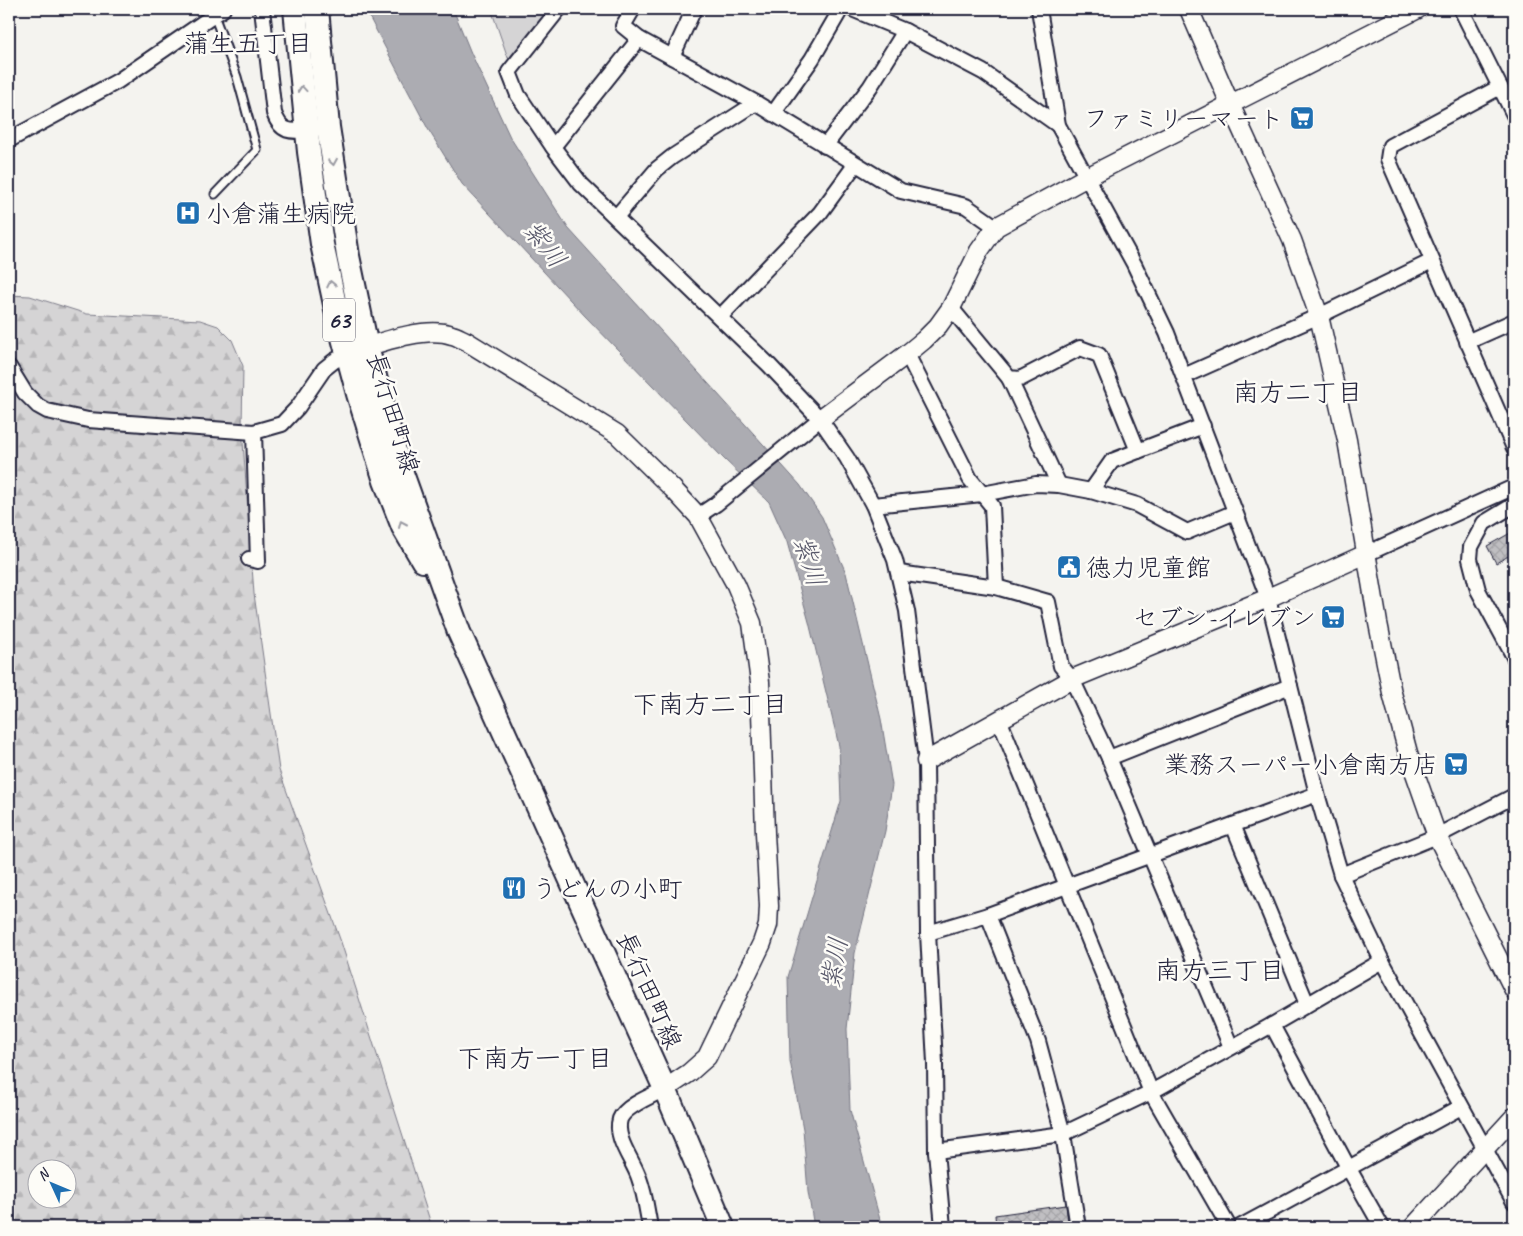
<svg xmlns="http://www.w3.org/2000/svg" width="1523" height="1236" font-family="Caveat,'Klee One',sans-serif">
	<defs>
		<pattern id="forest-firs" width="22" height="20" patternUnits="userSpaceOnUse" patternTransform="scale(1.25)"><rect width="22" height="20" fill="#d5d4d5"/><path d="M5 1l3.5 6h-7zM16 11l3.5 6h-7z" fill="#b7b6b8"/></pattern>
		<pattern id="building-cross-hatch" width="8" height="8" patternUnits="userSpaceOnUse" patternTransform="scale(1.25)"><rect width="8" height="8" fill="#c0bfc2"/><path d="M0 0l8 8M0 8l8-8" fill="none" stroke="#a5a4a8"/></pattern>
	</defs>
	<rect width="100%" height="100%" fill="#f4f3ef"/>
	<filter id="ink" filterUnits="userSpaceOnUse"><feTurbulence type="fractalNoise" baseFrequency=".02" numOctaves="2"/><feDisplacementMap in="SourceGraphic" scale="10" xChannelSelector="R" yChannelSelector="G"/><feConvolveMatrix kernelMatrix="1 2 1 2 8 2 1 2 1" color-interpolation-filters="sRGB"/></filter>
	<g filter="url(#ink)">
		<!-- forest -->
		<path fill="url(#forest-firs)" stroke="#7c7b88" fill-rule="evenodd" d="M 9,295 L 30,296 L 87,314 L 200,320 L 218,326 L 232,340 L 243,366 L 242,428 L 254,594 L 279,770 L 341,942 L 432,1227 L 9,1227 ZM 38,1168 L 68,1168 L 68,1198 L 38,1198 Z"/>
		<!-- park -->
		<path fill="#d5d4d5" stroke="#7c7b88" d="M 491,9 L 551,9 L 513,58 L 508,58 Z"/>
		<!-- water -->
		<path fill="#acacb2" stroke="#757582" d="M 365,9 L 453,9 L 471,53 L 510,137 L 568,228 L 800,485 L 822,517 L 846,573 L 881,719 L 892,785 L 885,831 L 855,953 L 847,1029 L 850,1110 L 882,1227 L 814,1227 L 808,1192 L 803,1129 L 790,1061 L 788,977 L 841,801 L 839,746 L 809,622 L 787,542 L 769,502 L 724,459 L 585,316 L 462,184 L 428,129 Z"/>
		<!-- building -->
		<g fill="url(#building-cross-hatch)" stroke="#22223b">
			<path d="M 1514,531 L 1514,553 L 1496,563 L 1487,546 Z"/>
			<path d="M 1066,1205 L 1068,1221 L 1063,1222 L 1064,1227 L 996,1227 L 995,1215 Z"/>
		</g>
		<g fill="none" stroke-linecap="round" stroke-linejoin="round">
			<defs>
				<path id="service" d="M 214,15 L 237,77 L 257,150 L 215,194"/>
				<g id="minor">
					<path d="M 262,9 L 274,113 C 282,136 294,131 315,129"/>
					<path d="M 559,9 L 509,72 L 518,95 L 553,147 L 581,184 L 769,365 L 820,419 L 847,458 L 873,505 L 895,560 L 907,611 L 926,761 L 928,933 L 935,1063 L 936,1151 L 943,1227"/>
					<path d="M 633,9 L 623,26 L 639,39 L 756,103 L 901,191 L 966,206 L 996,227"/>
					<path d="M 852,9 L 905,31 L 983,72 L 1058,125"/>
					<path d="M 1039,9 L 1058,125 L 1134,264 L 1167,333 L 1268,598 L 1317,794 L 1341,875 L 1382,961 L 1514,1202"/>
					<path d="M 1461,9 L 1514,115"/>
					<path d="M 672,57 L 694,9"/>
					<path d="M 1500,87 L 1390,146 L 1388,159 L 1514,448"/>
					<path d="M 773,114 L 812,59 L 841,9"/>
					<path d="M 9,140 L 118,81 L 223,9"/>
					<path d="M 825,146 L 870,87 L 905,31"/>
					<path d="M 553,147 L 639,39"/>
					<path d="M 616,217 L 657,169 L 672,157 L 756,103"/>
					<path d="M 951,308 L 1009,378 L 1020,379 L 1080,348 L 1099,355 L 1138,451"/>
					<path d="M 720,317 L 820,213 L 855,165"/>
					<path d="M 1467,342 L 1514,321"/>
					<path d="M 907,354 L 970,479 L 992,506 L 996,587"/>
					<path d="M 9,367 L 25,393 L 38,406 L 47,411 L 88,420 L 254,432 L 282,424 L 298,407 L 324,369 L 334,361 L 347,354"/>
					<path d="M 1184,376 L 1319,316 L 1432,261"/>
					<path d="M 1009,378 L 1059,485"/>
					<path d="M 1091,491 L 1112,461 L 1203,426"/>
					<path d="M 873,505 L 982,494 L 1036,484 L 1059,485 L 1091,491 L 1137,505 L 1187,532 L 1235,512"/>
					<path d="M 1514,505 L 1484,523 L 1471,547 L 1470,559 L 1478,590 L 1514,657"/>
					<path d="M 698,516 L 716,504 L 820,419"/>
					<path d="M 1366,554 L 1514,487"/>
					<path d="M 249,559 L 258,561 L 254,432"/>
					<path d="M 899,573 L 996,587 L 1048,602 L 1061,666 L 1072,679 L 1109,758 L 1231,1047"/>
					<path d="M 999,719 L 1151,1092 L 1229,1227"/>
					<path d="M 1109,758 L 1290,686"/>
					<path d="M 1233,825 L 1307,1004"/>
					<path d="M 1341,875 L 1437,836 L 1514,796"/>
					<path d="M 988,915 L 1038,1041 L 1063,1134 L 1078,1227"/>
					<path d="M 928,933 L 988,915 L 1317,794"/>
					<path d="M 1272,1025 L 1349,1169 L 1382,1227"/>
					<path d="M 936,1151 L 1063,1134 L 1151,1092 L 1272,1025 L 1382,961"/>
					<path d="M 650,1227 C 647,1211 645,1194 639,1178 C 633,1160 614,1138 620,1119 C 625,1106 653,1095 665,1089"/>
					<path d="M 1240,1227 L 1461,1107"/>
				</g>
				<g id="tertiary">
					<path d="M 1189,9 L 1230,104 L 1292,240 L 1319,316 L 1347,440 L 1378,623 L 1392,693 L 1408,753 L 1437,836 L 1514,990"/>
					<path d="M 357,350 C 382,342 426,326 452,335 C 457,336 461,339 466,341 L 617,434 L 673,489 L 698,516 L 736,585 L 752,623 L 760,682 L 765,833 L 769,906 L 768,925 L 762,943 L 707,1057 L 689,1073 L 665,1089"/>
					<path d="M 820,419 L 907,354 L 924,340 L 938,326 L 951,308 L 979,251 L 996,227 L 1087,177 L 1418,9"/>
					<path d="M 926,761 L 1072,679 L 1268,598 L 1366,554"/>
					<path d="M 1413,1227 L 1514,1117"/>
				</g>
				<g id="primary">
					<path d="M 295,9 L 309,152 L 322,244 L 339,323 L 358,394 L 385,481 L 403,527 L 423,561"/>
					<path d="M 317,9 L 328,127 L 348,256 L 367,347 L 398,462 L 459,632 L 665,1089 L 723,1227"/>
				</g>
			</defs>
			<!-- service casing -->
			<use href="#service" stroke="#22223b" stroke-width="11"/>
			<!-- minor casing -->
			<use href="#minor" stroke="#22223b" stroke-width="18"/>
			<!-- tertiary casing -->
			<use href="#tertiary" stroke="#22223b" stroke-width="21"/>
			<!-- primary casing -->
			<use href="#primary" stroke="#22223b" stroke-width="26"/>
			<!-- service -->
			<use href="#service" stroke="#fdfcf7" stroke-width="7"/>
			<!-- minor -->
			<use href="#minor" stroke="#fdfcf7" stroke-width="14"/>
			<!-- tertiary -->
			<use href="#tertiary" stroke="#fdfcf7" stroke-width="18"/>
			<!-- primary -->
			<use href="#primary" stroke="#fdfcf7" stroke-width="22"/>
		</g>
		<!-- one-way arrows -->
		<defs><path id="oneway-chevron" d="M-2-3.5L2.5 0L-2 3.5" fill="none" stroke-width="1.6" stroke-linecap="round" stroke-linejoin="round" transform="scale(1.25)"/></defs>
		<g stroke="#9a9aa2">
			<use href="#oneway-chevron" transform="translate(302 89) rotate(-95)"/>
			<use href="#oneway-chevron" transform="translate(333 162) rotate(81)"/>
			<use href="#oneway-chevron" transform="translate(331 284) rotate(-102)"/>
			<use href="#oneway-chevron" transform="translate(402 524) rotate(-114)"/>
		</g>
	</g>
	<!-- icons -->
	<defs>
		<symbol id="supermarket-square" viewBox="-11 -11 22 22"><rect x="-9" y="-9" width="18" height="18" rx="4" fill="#1f6fb2" stroke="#fdfcf7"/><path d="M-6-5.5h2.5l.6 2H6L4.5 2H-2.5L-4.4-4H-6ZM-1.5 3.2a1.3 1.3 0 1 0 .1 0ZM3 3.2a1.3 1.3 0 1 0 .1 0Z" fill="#fff"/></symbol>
		<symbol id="hospital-square" viewBox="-11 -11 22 22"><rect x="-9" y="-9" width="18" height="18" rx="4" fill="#1f6fb2" stroke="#fdfcf7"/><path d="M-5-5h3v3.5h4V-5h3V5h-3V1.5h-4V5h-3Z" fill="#fff"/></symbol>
		<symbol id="civic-square" viewBox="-11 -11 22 22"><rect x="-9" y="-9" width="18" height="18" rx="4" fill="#1f6fb2" stroke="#fdfcf7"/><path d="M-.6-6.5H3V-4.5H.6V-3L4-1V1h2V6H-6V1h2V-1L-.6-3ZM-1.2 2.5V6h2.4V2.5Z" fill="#fff"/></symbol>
		<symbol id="restaurant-square" viewBox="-11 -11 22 22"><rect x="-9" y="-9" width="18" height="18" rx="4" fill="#1f6fb2" stroke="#fdfcf7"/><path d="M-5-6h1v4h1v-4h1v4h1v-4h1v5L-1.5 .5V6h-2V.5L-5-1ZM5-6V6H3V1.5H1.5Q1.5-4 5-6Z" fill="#fff"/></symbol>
	</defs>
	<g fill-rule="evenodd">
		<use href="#supermarket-square" x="1288" y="104" width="28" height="28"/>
		<use href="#hospital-square" x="174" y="199" width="28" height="28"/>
		<use href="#civic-square" x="1055" y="553" width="28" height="28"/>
		<use href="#supermarket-square" x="1319" y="603" width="28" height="28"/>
		<use href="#supermarket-square" x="1442" y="750" width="28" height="28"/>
		<use href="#restaurant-square" x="500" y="874" width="28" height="28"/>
	</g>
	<g text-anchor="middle" stroke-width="5" stroke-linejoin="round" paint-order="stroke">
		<!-- shield labels -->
		<rect fill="#fdfcf7" stroke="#646373" stroke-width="1" x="323" y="298.5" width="32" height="43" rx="4"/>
		<g font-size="24" font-weight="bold" fill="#22223b">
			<text x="339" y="328">63</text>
		</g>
		<!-- poi labels -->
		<g font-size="25" fill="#22223b" stroke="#fdfcf7" text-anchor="end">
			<text x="1284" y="127">ファミリーマート</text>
			<text x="206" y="222" text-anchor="start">小倉蒲生病院</text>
			<text x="1086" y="576" text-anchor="start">徳力児童館</text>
			<text x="1316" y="626">セブン-イレブン</text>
			<text x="1438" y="773">業務スーパー小倉南方店</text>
			<text x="532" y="897" text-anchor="start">うどんの小町</text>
		</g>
		<!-- street labels -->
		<g font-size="25" fill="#22223b" stroke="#fdfcf7">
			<text transform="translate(394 413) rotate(73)" y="9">長行田町線</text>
			<text transform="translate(650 990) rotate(66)" y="9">長行田町線</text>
		</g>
		<!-- neighbourhood labels -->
		<g font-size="26" fill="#22223b" stroke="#fdfcf7">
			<text x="248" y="52">蒲生五丁目</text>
			<text x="1298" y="401">南方二丁目</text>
			<text x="710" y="713">下南方二丁目</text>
			<text x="1220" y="979">南方三丁目</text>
			<text x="535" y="1067">下南方一丁目</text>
		</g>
		<!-- water labels -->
		<g font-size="26" font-style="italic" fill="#59596b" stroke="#fdfcf7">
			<text transform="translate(545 244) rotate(52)" y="9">紫川</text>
			<text transform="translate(810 561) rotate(73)" y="9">紫川</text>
			<text transform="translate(834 963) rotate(-80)" y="9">紫川</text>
		</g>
	</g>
	<!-- margin -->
	<rect width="1523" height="1236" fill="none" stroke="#fdfcf7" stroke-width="30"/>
	<rect x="15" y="15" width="1493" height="1206" fill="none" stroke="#22223b" stroke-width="2" filter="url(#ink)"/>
	<!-- north arrow -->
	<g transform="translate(52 1184) rotate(314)"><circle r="24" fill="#fdfcf7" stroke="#a5a5ac"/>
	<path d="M0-4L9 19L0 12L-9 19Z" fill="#1f6fb2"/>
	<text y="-8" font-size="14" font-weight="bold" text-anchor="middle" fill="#22223b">N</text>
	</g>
</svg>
